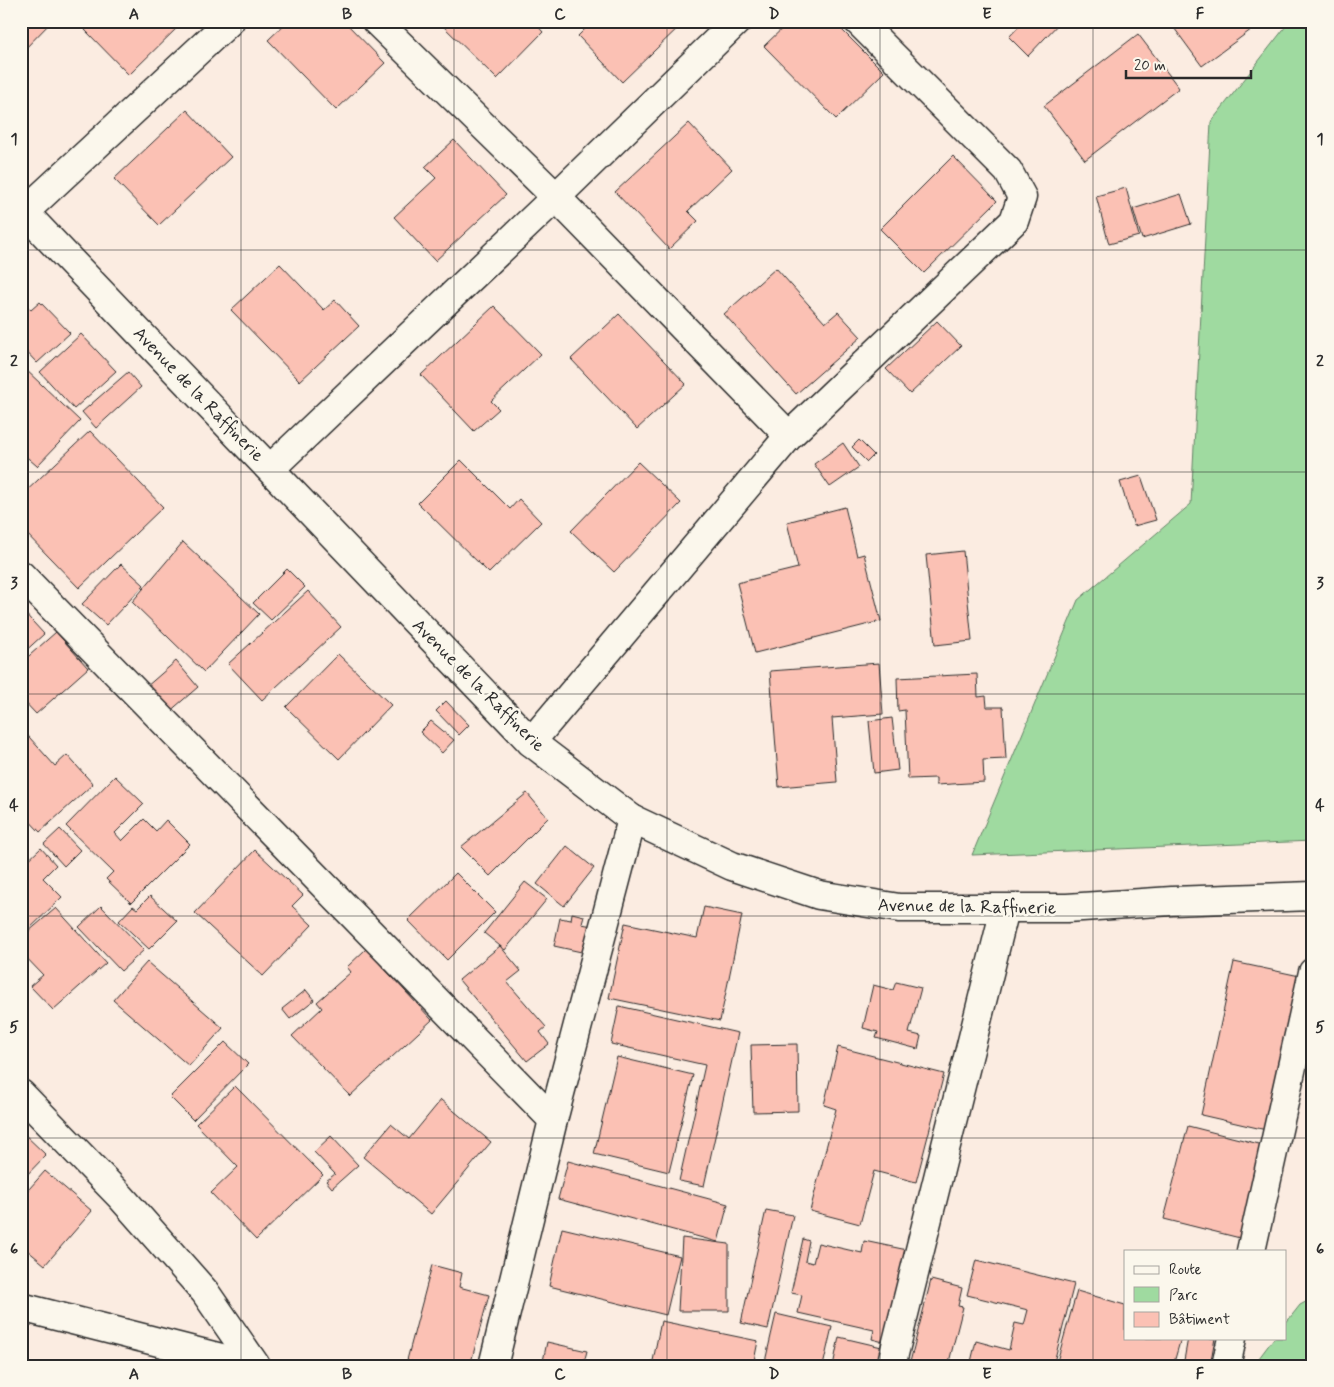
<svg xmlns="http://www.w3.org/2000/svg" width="1334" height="1387" font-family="Mynerve,sans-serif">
	<rect width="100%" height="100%" fill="#fbece1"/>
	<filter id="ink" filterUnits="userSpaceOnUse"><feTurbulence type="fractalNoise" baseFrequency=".02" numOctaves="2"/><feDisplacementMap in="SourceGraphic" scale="10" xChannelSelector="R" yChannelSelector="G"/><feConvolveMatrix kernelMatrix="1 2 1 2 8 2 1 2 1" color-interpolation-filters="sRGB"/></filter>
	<g filter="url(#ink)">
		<!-- green -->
		<g fill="#9fdaa0" stroke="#658266">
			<path d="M 1290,21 L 1313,21 L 1313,841 L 972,855 L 1078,600 L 1191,504 L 1211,122 Z"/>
			<path d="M 1313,1298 L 1313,1366 L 1253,1366 L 1274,1338 L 1285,1338 L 1285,1324 L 1300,1305 Z"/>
		</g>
		<!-- building -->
		<g fill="#fbc1b4" stroke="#2b2b2b">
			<path d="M 21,21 L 52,21 L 21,53 Z"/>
			<path d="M 94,21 L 184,21 L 129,75 L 85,30 Z"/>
			<path d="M 288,21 L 344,21 L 385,63 L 336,110 L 268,40 Z"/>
			<path d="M 438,21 L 533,21 L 543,32 L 497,79 Z"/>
			<path d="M 593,21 L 685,21 L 622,82 L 578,36 Z"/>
			<path d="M 790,21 L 833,21 L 884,72 L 836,119 L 764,46 Z"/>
			<path d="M 1024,21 L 1061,21 L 1028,56 L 1009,37 Z"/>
			<path d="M 1169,21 L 1263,21 L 1202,66 Z"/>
			<path d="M 1138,34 L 1179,88 L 1085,160 L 1044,106 Z"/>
			<path d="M 187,110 L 231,157 L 159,225 L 114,179 Z"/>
			<path d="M 689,123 L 732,169 L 688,211 L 698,221 L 669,249 L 615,192 Z"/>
			<path d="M 454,140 L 506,195 L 435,261 L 394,217 L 436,178 L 425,167 Z"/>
			<path d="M 953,156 L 997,201 L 924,273 L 880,229 Z"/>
			<path d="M 1126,188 L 1139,236 L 1109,244 L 1096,196 Z"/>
			<path d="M 1181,194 L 1191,224 L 1142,239 L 1133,209 Z"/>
			<path d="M 280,264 L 324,310 L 335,300 L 359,326 L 300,381 L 231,310 Z"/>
			<path d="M 776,268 L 825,323 L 838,312 L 861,337 L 796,394 L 724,314 Z"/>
			<path d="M 21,300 L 31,310 L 40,302 L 70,333 L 37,363 L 21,346 Z"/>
			<path d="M 494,306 L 541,354 L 491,401 L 499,409 L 474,431 L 421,375 Z"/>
			<path d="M 619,314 L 686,384 L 637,429 L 571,359 Z"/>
			<path d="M 937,321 L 961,346 L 910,394 L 886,369 Z"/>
			<path d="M 81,334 L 116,371 L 74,409 L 40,372 Z"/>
			<path d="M 23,367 L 80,421 L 37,466 L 21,452 L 21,369 Z"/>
			<path d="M 128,372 L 141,387 L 96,428 L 82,412 Z"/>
			<path d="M 90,431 L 163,507 L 79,588 L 21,528 L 21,496 Z"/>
			<path d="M 859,440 L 874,455 L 867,462 L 852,447 Z"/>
			<path d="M 843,443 L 859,467 L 830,487 L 814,464 Z"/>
			<path d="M 461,460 L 510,509 L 519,499 L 541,522 L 489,573 L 418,503 Z"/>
			<path d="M 638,462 L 681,503 L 614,572 L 571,531 Z"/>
			<path d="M 1141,476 L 1156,520 L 1134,526 L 1120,482 Z"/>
			<path d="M 845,507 L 857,556 L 864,554 L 881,621 L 755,653 L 737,583 L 798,568 L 787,522 Z"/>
			<path d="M 183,542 L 259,614 L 204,672 L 132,602 Z"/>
			<path d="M 963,551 L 972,641 L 935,645 L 926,555 Z"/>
			<path d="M 121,564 L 144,585 L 106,625 L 82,604 Z"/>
			<path d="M 287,569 L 305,587 L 271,620 L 253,603 Z"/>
			<path d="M 308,591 L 341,627 L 262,700 L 228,664 Z"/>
			<path d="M 1313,593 L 1313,634 L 1310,634 Z"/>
			<path d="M 21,609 L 44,634 L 21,655 Z"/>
			<path d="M 56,632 L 88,668 L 36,714 L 21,698 L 21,663 Z"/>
			<path d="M 338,654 L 391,705 L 339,759 L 286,707 Z"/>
			<path d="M 176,661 L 198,687 L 168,713 L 146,687 Z"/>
			<path d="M 879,663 L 883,714 L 832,718 L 837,782 L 779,787 L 770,671 Z"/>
			<path d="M 977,674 L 978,697 L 986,696 L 987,707 L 1003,707 L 1006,759 L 983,760 L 984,782 L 936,785 L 936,778 L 908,779 L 905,710 L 898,711 L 897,678 Z"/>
			<path d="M 446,701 L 469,725 L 459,735 L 436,711 Z"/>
			<path d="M 892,718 L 898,770 L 874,773 L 869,721 Z"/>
			<path d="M 431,721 L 454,740 L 442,753 L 420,732 Z"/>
			<path d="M 21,728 L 55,766 L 67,755 L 93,784 L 40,832 L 21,812 Z"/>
			<path d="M 115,776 L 144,804 L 115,833 L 122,841 L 144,819 L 156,831 L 166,820 L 190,844 L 131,903 L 106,879 L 113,872 L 66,826 Z"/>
			<path d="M 527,793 L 548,818 L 490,876 L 461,847 Z"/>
			<path d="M 60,829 L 80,850 L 64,866 L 44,844 Z"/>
			<path d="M 567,846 L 594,868 L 564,906 L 537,884 Z"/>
			<path d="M 41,848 L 56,865 L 43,878 L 62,897 L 21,937 L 21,867 Z"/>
			<path d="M 255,850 L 303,895 L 292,906 L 312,925 L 263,976 L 195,913 Z"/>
			<path d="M 456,873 L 495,912 L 447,960 L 408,920 Z"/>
			<path d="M 525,882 L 547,899 L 505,950 L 484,933 Z"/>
			<path d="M 150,896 L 177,921 L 149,949 L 119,921 L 133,906 L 137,909 Z"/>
			<path d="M 101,906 L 144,950 L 121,971 L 79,927 Z"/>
			<path d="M 704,907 L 742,915 L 720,1021 L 609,998 L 625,923 L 697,938 Z"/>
			<path d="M 56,908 L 106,963 L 53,1010 L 30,986 L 43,975 L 21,952 L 21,938 Z"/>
			<path d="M 572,913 L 584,916 L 582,924 L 592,926 L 586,953 L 554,946 L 560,918 L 571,920 Z"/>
			<path d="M 500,946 L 521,971 L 507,982 L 546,1027 L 540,1032 L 549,1044 L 527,1061 L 459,980 Z"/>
			<path d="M 366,949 L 432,1020 L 350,1096 L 292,1036 L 322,1008 L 317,1002 L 351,972 L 347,967 Z"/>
			<path d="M 147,962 L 223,1028 L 189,1066 L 113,1000 Z"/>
			<path d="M 1234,962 L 1309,978 L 1275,1132 L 1201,1115 Z"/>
			<path d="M 896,982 L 921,988 L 909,1033 L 921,1036 L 918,1049 L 876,1038 L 878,1032 L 863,1028 L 873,985 L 893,990 Z"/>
			<path d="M 306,990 L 314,1000 L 290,1019 L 282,1009 Z"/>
			<path d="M 619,1006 L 738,1033 L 704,1186 L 679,1181 L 705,1065 L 611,1044 Z"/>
			<path d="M 225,1042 L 248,1064 L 193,1120 L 170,1097 Z"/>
			<path d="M 797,1044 L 798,1111 L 753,1112 L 751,1045 Z"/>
			<path d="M 838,1047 L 944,1074 L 916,1182 L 874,1171 L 860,1224 L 810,1211 L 836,1109 L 824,1105 Z"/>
			<path d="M 617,1057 L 693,1075 L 669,1172 L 594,1154 Z"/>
			<path d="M 235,1086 L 323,1175 L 256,1240 L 211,1193 L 238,1167 L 196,1124 Z"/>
			<path d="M 441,1100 L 491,1142 L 431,1214 L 363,1157 L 391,1124 L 409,1139 Z"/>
			<path d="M 1188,1126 L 1263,1145 L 1240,1238 L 1164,1219 Z"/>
			<path d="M 21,1131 L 46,1155 L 21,1181 Z"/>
			<path d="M 331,1136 L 358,1165 L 332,1188 L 326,1181 L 335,1174 L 314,1152 Z"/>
			<path d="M 568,1161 L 728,1204 L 718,1242 L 558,1199 Z"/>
			<path d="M 45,1171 L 92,1211 L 45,1265 L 21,1245 L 21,1198 Z"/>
			<path d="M 766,1210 L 793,1215 L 768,1329 L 741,1323 Z"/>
			<path d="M 562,1228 L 680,1256 L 666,1315 L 549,1286 Z"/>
			<path d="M 682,1238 L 729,1244 L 729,1311 L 678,1311 Z"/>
			<path d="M 803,1239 L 809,1241 L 805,1261 L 813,1263 L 818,1243 L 862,1253 L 864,1241 L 912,1251 L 891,1344 L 872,1339 L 874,1330 L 798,1313 L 802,1295 L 791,1293 Z"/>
			<path d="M 976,1260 L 1074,1284 L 1053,1366 L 970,1366 L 976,1341 L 1009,1350 L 1015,1323 L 1024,1325 L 1028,1310 L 967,1295 Z"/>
			<path d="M 432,1265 L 462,1273 L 459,1287 L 489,1295 L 470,1366 L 429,1366 L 407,1360 Z"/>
			<path d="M 931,1280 L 962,1288 L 958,1306 L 963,1307 L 948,1366 L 909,1366 Z"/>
			<path d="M 1077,1291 L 1125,1305 L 1125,1338 L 1181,1338 L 1173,1366 L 1056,1365 Z"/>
			<path d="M 776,1314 L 832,1327 L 823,1366 L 764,1366 Z"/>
			<path d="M 661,1321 L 758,1341 L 753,1366 L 652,1366 Z"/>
			<path d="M 839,1337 L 886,1348 L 882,1366 L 833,1366 Z"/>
			<path d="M 1188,1338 L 1215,1338 L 1210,1366 L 1183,1366 Z"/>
			<path d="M 547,1342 L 587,1351 L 583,1366 L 542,1366 Z"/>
		</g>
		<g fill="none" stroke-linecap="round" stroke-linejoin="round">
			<defs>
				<g id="street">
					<path d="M 376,21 L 556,197 L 789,436 L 531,742"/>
					<path d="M 21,215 L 230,21"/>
					<path d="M 789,436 L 1014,221 L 1022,197 L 1008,171 L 858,21"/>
					<path d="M 271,468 L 556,197 L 737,21"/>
					<path d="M 21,575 L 553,1120"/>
					<path d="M 21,1094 L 121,1197 L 205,1292 L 256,1366"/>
					<path d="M 1251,1251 L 1313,972"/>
					<path d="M 21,1307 L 253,1366"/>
					<path d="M 493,1366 L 553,1120 L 632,819"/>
					<path d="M 891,1366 L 1005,909"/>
					<path d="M 1226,1366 L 1232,1338"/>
				</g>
				<path id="secondary" d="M 21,209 L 531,742 L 632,819 L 732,866 L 819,895 L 899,908 L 1067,908 L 1172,901 L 1313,896"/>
			</defs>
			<!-- street casing -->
			<use href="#street" stroke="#2b2b2b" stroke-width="31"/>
			<!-- secondary casing -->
			<use href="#secondary" stroke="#2b2b2b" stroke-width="31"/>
			<!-- street -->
			<use href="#street" stroke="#fbf7ec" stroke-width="28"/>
			<!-- secondary -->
			<use href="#secondary" stroke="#fbf7ec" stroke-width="28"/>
		</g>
	</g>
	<!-- grid -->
	<path fill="none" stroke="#2b2b2b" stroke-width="1" stroke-opacity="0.55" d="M 241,21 L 241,1366M 454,21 L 454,1366M 667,21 L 667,1366M 880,21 L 880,1366M 1093,21 L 1093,1366M 21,250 L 1313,250M 21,472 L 1313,472M 21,694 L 1313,694M 21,916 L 1313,916M 21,1138 L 1313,1138"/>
	<g text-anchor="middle" stroke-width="5" stroke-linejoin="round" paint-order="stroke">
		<!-- street labels -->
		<g font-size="18" fill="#2b2b2b" stroke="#fbf7ec">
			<text transform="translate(199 394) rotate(46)" y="6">Avenue de la Raffinerie</text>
			<text transform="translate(479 685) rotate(45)" y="6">Avenue de la Raffinerie</text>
			<text transform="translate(967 906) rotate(1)" y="6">Avenue de la Raffinerie</text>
		</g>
	</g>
	<!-- margin -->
	<rect width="1334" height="1387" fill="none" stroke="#fbf7ec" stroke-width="55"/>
	<!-- legend -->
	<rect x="1124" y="1250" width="162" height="90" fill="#fbf7ec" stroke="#a8a59f"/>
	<rect x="1134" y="1266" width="25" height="8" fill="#fbf7ec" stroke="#a8a59f"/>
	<text x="1169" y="1274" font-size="15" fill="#2b2b2b">Route</text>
	<rect x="1134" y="1287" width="25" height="15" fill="#9fdaa0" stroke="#a8a59f"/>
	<text x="1169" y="1300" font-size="15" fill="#2b2b2b">Parc</text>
	<rect x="1134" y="1312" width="25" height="15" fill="#fbc1b4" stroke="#a8a59f"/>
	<text x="1169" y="1324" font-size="15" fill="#2b2b2b">Bâtiment</text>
	<!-- scale -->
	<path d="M1126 70v8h125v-8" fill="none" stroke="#2b2b2b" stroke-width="2.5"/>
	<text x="1134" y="70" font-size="15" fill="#2b2b2b" stroke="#fbf7ec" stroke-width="4" paint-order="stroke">20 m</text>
	<rect x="28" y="28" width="1278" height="1332" fill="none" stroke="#2b2b2b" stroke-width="2"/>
	<g font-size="16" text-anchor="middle" font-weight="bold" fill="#2b2b2b">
		<text x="134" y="19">A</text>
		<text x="347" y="19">B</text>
		<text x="560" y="19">C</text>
		<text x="774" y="19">D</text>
		<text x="987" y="19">E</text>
		<text x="1200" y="19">F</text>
		<text x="14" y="144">1</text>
		<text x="1320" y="144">1</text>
		<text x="14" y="366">2</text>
		<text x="1320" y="366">2</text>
		<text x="14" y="588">3</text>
		<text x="1320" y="588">3</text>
		<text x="14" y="810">4</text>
		<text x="1320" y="810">4</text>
		<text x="14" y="1032">5</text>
		<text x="1320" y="1032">5</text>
		<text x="14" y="1254">6</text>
		<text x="1320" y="1254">6</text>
		<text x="134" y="1379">A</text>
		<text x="347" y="1379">B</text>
		<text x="560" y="1379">C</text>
		<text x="774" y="1379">D</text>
		<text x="987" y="1379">E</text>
		<text x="1200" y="1379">F</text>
	</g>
</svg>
